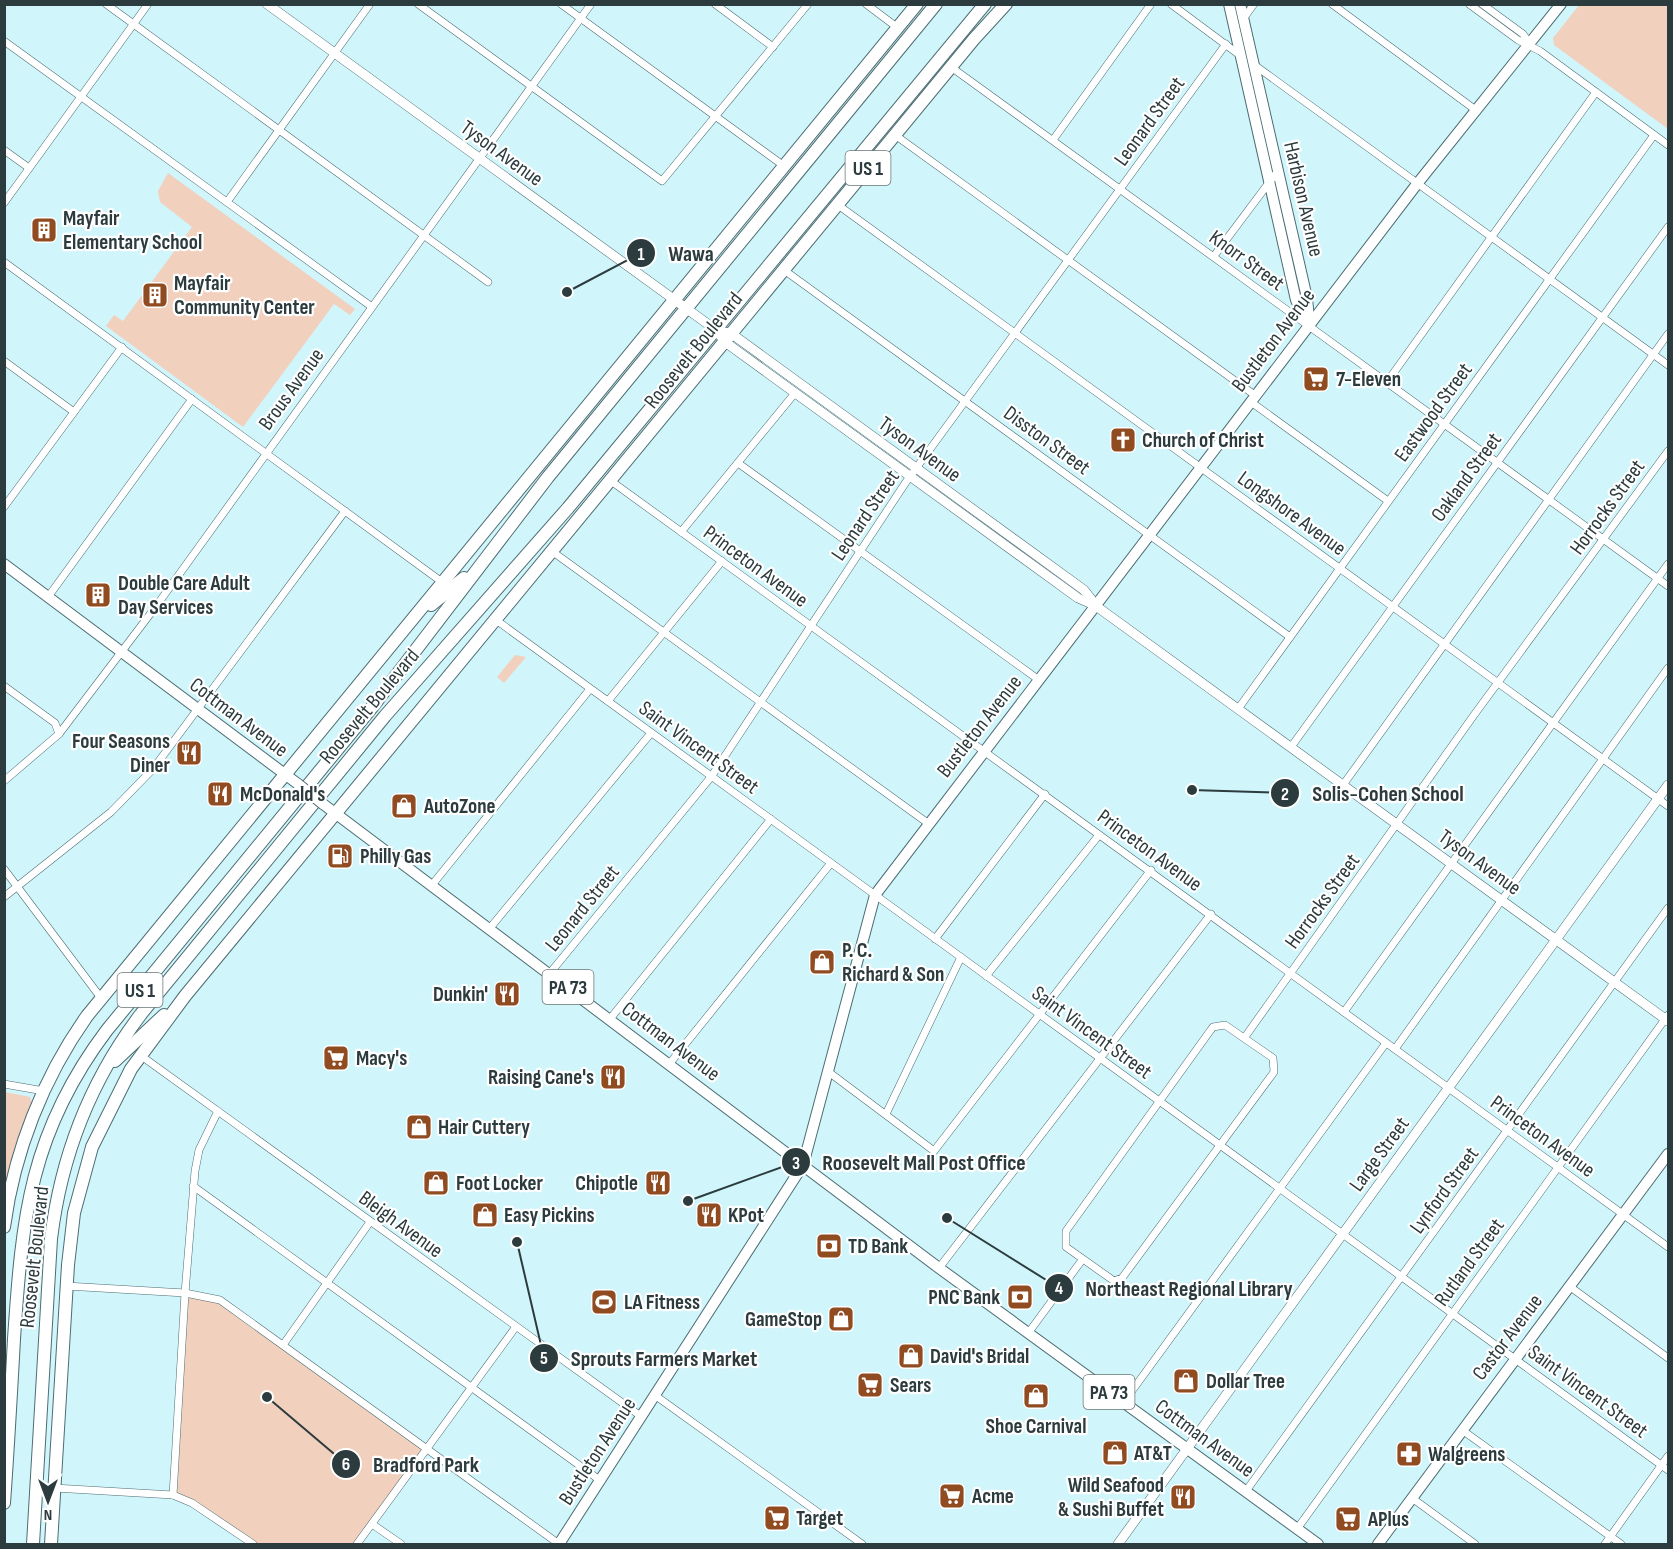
<svg xmlns="http://www.w3.org/2000/svg" width="1673" height="1549" font-family="'Sofia Sans Condensed',sans-serif">
	<rect width="100%" height="100%" fill="#d0f5fb"/>
	<!-- park -->
	<g fill="#f2d0be">
		<path d="M 1580,4 L 1668,5 L 1668,129 L 1554,45 L 1553,38 Z"/>
		<path d="M 168,173 L 355,309 L 350,315 L 334,304 L 243,427 L 106,326 L 114,315 L 123,321 L 192,227 L 160,202 L 158,191 Z"/>
		<path d="M 515,655 L 526,657 L 504,683 L 497,677 Z"/>
		<path d="M 5,1092 L 30,1097 L 32,1103 L 5,1194 Z"/>
		<path d="M 185,1293 L 220,1300 L 426,1450 L 357,1544 L 253,1544 L 173,1495 Z"/>
	</g>
	<g fill="none" stroke-linecap="round" stroke-linejoin="round">
		<defs>
			<g id="minor">
				<path d="M 106,4 L 488,282"/>
				<path d="M 418,4 L 662,181 L 808,4"/>
				<path d="M 561,4 L 784,166"/>
				<path d="M 715,4 L 773,47"/>
				<path d="M 866,4 L 898,28"/>
				<path d="M 1171,4 L 1241,56"/>
				<path d="M 1332,4 L 1477,111"/>
				<path d="M 1469,4 L 1518,40 L 1540,51 L 1668,145"/>
				<path d="M 1482,4 L 1523,34 L 1530,44"/>
				<path d="M 1243,19 L 1254,4"/>
				<path d="M 4,41 L 372,307"/>
				<path d="M 1253,64 L 1668,365"/>
				<path d="M 951,67 L 1668,586"/>
				<path d="M 895,135 L 1256,396"/>
				<path d="M 1053,140 L 1151,4"/>
				<path d="M 4,150 L 29,168"/>
				<path d="M 227,202 L 370,4"/>
				<path d="M 4,203 L 148,4"/>
				<path d="M 838,205 L 1668,806"/>
				<path d="M 1214,256 L 1277,172"/>
				<path d="M 4,262 L 442,582"/>
				<path d="M 784,270 L 1290,637"/>
				<path d="M 4,361 L 74,412"/>
				<path d="M 1387,382 L 1596,92"/>
				<path d="M 1251,402 L 1388,501"/>
				<path d="M 738,463 L 1039,680"/>
				<path d="M 611,481 L 1668,1247"/>
				<path d="M 4,507 L 122,347"/>
				<path d="M 681,532 L 795,393"/>
				<path d="M 553,552 L 929,824"/>
				<path d="M 48,597 L 192,399"/>
				<path d="M 496,620 L 1668,1470"/>
				<path d="M 4,686 L 55,723 L 59,734"/>
				<path d="M 608,701 L 722,561"/>
				<path d="M 1238,709 L 1654,135"/>
				<path d="M 1291,747 L 1668,227"/>
				<path d="M 4,781 L 59,734 L 157,605 L 591,4"/>
				<path d="M 1343,785 L 1668,334"/>
				<path d="M 4,869 L 101,998"/>
				<path d="M 432,885 L 590,689"/>
				<path d="M 4,897 L 111,812 L 153,769 L 345,511"/>
				<path d="M 490,928 L 651,733"/>
				<path d="M 935,939 L 1045,794"/>
				<path d="M 550,973 L 711,777 L 906,482 L 1226,44"/>
				<path d="M 986,976 L 1099,835"/>
				<path d="M 1344,1012 L 1668,564"/>
				<path d="M 610,1019 L 771,819"/>
				<path d="M 1225,1025 L 1273,1058 L 1274,1072 L 1122,1278 L 1114,1281 L 1066,1247 L 1066,1231 L 1210,1031 L 1213,1027 Z"/>
				<path d="M 1245,1037 L 1474,715 L 1668,451"/>
				<path d="M 1395,1049 L 1668,668"/>
				<path d="M 140,1055 L 642,1417"/>
				<path d="M 670,1063 L 831,863"/>
				<path d="M 830,1073 L 934,1151 L 1151,870"/>
				<path d="M 4,1084 L 44,1091"/>
				<path d="M 886,1114 L 961,957"/>
				<path d="M 193,1186 L 601,1481"/>
				<path d="M 939,1268 L 1211,914"/>
				<path d="M 66,1286 L 185,1293 L 220,1300 L 559,1544"/>
				<path d="M 1569,1286 L 1668,1358"/>
				<path d="M 1029,1332 L 1082,1260"/>
				<path d="M 283,1345 L 370,1222"/>
				<path d="M 656,1396 L 862,1544"/>
				<path d="M 1123,1403 L 1386,1043"/>
				<path d="M 1462,1430 L 1621,1544"/>
				<path d="M 54,1488 L 173,1495 L 192,1503 L 253,1544"/>
				<path d="M 1246,1491 L 1668,908"/>
				<path d="M 173,1495 L 185,1293 L 195,1171 L 199,1150 L 218,1111"/>
				<path d="M 1412,1498 L 1475,1544"/>
				<path d="M 372,1524 L 401,1544"/>
				<path d="M 1297,1529 L 1668,1015"/>
				<path d="M 357,1544 L 515,1328"/>
				<path d="M 1605,1544 L 1668,1456"/>
			</g>
			<g id="tertiary">
				<path d="M 267,4 L 716,330 L 725,342 L 1078,598 L 1096,606 L 1668,1021"/>
				<path d="M 725,332 L 732,334 L 1084,590 L 1095,604"/>
				<path d="M 1118,1544 L 1668,785"/>
			</g>
			<path id="secondary" d="M 1378,1544 L 1668,1154"/>
			<g id="primary">
				<path d="M 1229,4 L 1296,300 L 1309,326"/>
				<path d="M 1240,4 L 1307,298 L 1309,319"/>
				<path d="M 4,564 L 298,784"/>
				<path d="M 323,804 L 939,1268 L 1318,1544"/>
				<path d="M 559,1544 L 803,1165 L 875,895 L 1417,184 L 1561,4"/>
			</g>
			<g id="trunk">
				<path d="M 431,605 L 464,578"/>
				<path d="M 115,1061 L 164,1015"/>
				<path d="M 4,1227 C 14,1152 43,1078 87,1016 L 917,4"/>
				<path d="M 4,1503 C 8,1448 11,1394 14,1339 C 22,1217 30,1132 107,1030 L 373,706 L 548,477 L 936,4"/>
				<path d="M 33,1544 L 51,1239 C 61,1156 90,1081 141,1014 L 385,716 L 568,508 L 985,4"/>
				<path d="M 51,1544 L 68,1265 L 74,1213 L 92,1147 L 131,1069 L 185,996 L 974,39 L 1006,4"/>
			</g>
		</defs>
		<!-- minor casing -->
		<use href="#minor" stroke="#4c6d72" stroke-width="8"/>
		<!-- tertiary casing -->
		<use href="#tertiary" stroke="#4c6d72" stroke-width="10"/>
		<!-- secondary casing -->
		<use href="#secondary" stroke="#4c6d72" stroke-width="12"/>
		<!-- primary casing -->
		<use href="#primary" stroke="#4c6d72" stroke-width="12"/>
		<!-- trunk casing -->
		<use href="#trunk" stroke="#4c6d72" stroke-width="14"/>
		<!-- minor -->
		<use href="#minor" stroke="#fff" stroke-width="7"/>
		<!-- tertiary -->
		<use href="#tertiary" stroke="#fff" stroke-width="9"/>
		<!-- secondary -->
		<use href="#secondary" stroke="#fff" stroke-width="10"/>
		<!-- primary -->
		<use href="#primary" stroke="#fff" stroke-width="10"/>
		<!-- trunk -->
		<use href="#trunk" stroke="#fff" stroke-width="12"/>
		<defs>
			<path id="primary-bridge" d="M 298,784 L 323,804"/>
		</defs>
		<!-- primary-bridge casing -->
		<use href="#primary-bridge" stroke="#4c6d72" stroke-width="12" stroke-linecap="butt"/>
		<!-- primary-bridge -->
		<use href="#primary-bridge" stroke="#fff" stroke-width="10"/>
	</g>
	<!-- icons -->
	<defs>
		<symbol id="building-square" viewBox="-11 -11 22 22"><rect x="-9" y="-9" width="18" height="18" rx="4" fill="#904b20" stroke="#fff"/><path d="M-4-6H4V6H1V3H-1V6H-4ZM-2.5-4.3h1.7v1.8h-1.7ZM.8-4.3h1.7v1.8H.8ZM-2.5-1h1.7V.8h-1.7ZM.8-1h1.7V.8H.8Z" fill="#fff"/></symbol>
		<symbol id="supermarket-square" viewBox="-11 -11 22 22"><rect x="-9" y="-9" width="18" height="18" rx="4" fill="#904b20" stroke="#fff"/><path d="M-6-5.5h2.5l.6 2H6L4.5 2H-2.5L-4.4-4H-6ZM-1.5 3.2a1.3 1.3 0 1 0 .1 0ZM3 3.2a1.3 1.3 0 1 0 .1 0Z" fill="#fff"/></symbol>
		<symbol id="church-square" viewBox="-11 -11 22 22"><rect x="-9" y="-9" width="18" height="18" rx="4" fill="#904b20" stroke="#fff"/><path d="M-1.2-6h2.4v3.5h3.3v2.4h-3.3V6h-2.4V-.1h-3.3v-2.4h3.3Z" fill="#fff"/></symbol>
		<symbol id="restaurant-square" viewBox="-11 -11 22 22"><rect x="-9" y="-9" width="18" height="18" rx="4" fill="#904b20" stroke="#fff"/><path d="M-5-6h1v4h1v-4h1v4h1v-4h1v5L-1.5 .5V6h-2V.5L-5-1ZM5-6V6H3V1.5H1.5Q1.5-4 5-6Z" fill="#fff"/></symbol>
		<symbol id="shop-square" viewBox="-11 -11 22 22"><rect x="-9" y="-9" width="18" height="18" rx="4" fill="#904b20" stroke="#fff"/><path d="M-5-2.5h2.3a2.7 3.5 0 0 1 5.4 0H5L5.5 6h-11ZM-1.5-2.5h3a1.5 2.3 0 0 0-3 0Z" fill="#fff"/></symbol>
		<symbol id="fuel-square" viewBox="-11 -11 22 22"><rect x="-9" y="-9" width="18" height="18" rx="4" fill="#904b20" stroke="#fff"/><path d="M-5.5-6h7V0h2V4h1.3V-2.5L3-4.5l.8-.8L6-3V5H2.5V1h-1V6h-7ZM-4.2-4.7v3.2H.2V-4.7Z" fill="#fff"/></symbol>
		<symbol id="bank-square" viewBox="-11 -11 22 22"><rect x="-9" y="-9" width="18" height="18" rx="4" fill="#904b20" stroke="#fff"/><path d="M-6-4H6V4H-6ZM0-2.3a2.3 2.3 0 1 0 0 4.6a2.3 2.3 0 1 0 0-4.6Z" fill="#fff"/></symbol>
		<symbol id="stadium-square" viewBox="-11 -11 22 22"><rect x="-9" y="-9" width="18" height="18" rx="4" fill="#904b20" stroke="#fff"/><path d="M0-5a6.5 5 0 1 0 0 10a6.5 5 0 1 0 0-10ZM-3.5-1.8h7v3.6h-7Z" fill="#fff"/></symbol>
		<symbol id="pharmacy-square" viewBox="-11 -11 22 22"><rect x="-9" y="-9" width="18" height="18" rx="4" fill="#904b20" stroke="#fff"/><path d="M-2-6h4v4h4v4h-4v4h-4v-4h-4v-4h4Z" fill="#fff"/></symbol>
	</defs>
	<g fill-rule="evenodd">
		<use href="#building-square" x="29" y="215" width="30" height="30"/>
		<use href="#building-square" x="140" y="280" width="30" height="30"/>
		<use href="#supermarket-square" x="1301" y="364" width="30" height="30"/>
		<use href="#church-square" x="1108" y="425" width="30" height="30"/>
		<use href="#building-square" x="83" y="580" width="30" height="30"/>
		<use href="#restaurant-square" x="174" y="738" width="30" height="30"/>
		<use href="#restaurant-square" x="205" y="779" width="30" height="30"/>
		<use href="#shop-square" x="389" y="791" width="30" height="30"/>
		<use href="#fuel-square" x="325" y="841" width="30" height="30"/>
		<use href="#shop-square" x="807" y="947" width="30" height="30"/>
		<use href="#restaurant-square" x="492" y="979" width="30" height="30"/>
		<use href="#supermarket-square" x="321" y="1043" width="30" height="30"/>
		<use href="#restaurant-square" x="598" y="1062" width="30" height="30"/>
		<use href="#shop-square" x="404" y="1112" width="30" height="30"/>
		<use href="#shop-square" x="421" y="1168" width="30" height="30"/>
		<use href="#restaurant-square" x="643" y="1168" width="30" height="30"/>
		<use href="#shop-square" x="470" y="1200" width="30" height="30"/>
		<use href="#restaurant-square" x="694" y="1200" width="30" height="30"/>
		<use href="#bank-square" x="814" y="1231" width="30" height="30"/>
		<use href="#bank-square" x="1005" y="1282" width="30" height="30"/>
		<use href="#stadium-square" x="589" y="1287" width="30" height="30"/>
		<use href="#shop-square" x="826" y="1304" width="30" height="30"/>
		<use href="#shop-square" x="896" y="1341" width="30" height="30"/>
		<use href="#shop-square" x="1171" y="1366" width="30" height="30"/>
		<use href="#supermarket-square" x="855" y="1370" width="30" height="30"/>
		<use href="#shop-square" x="1021" y="1381" width="30" height="30"/>
		<use href="#shop-square" x="1100" y="1438" width="30" height="30"/>
		<use href="#pharmacy-square" x="1394" y="1439" width="30" height="30"/>
		<use href="#supermarket-square" x="937" y="1481" width="30" height="30"/>
		<use href="#restaurant-square" x="1168" y="1482" width="30" height="30"/>
		<use href="#supermarket-square" x="762" y="1503" width="30" height="30"/>
		<use href="#supermarket-square" x="1333" y="1504" width="30" height="30"/>
	</g>
	<g text-anchor="middle" stroke-width="4.5" stroke-linejoin="round" paint-order="stroke">
		<!-- shield labels -->
		<g fill="#fff" stroke="#6b7677" stroke-width="1.5">
			<rect x="845.5" y="151" width="45" height="34" rx="4.5"/>
			<rect x="542.5" y="970" width="51" height="34" rx="4.5"/>
			<rect x="117.5" y="973" width="45" height="34" rx="4.5"/>
			<rect x="1083.5" y="1375" width="51" height="34" rx="4.5"/>
		</g>
		<g font-size="20" font-weight="bold" fill="#2c3b3d">
			<text x="868" y="175">US 1</text>
			<text x="568" y="994">PA 73</text>
			<text x="140" y="997">US 1</text>
			<text x="1109" y="1399">PA 73</text>
		</g>
		<!-- street labels -->
		<g font-size="21" fill="#2c3b3d" stroke="#fff">
			<text transform="translate(1149 121) rotate(-54)" y="7">Leonard Street</text>
			<text transform="translate(502 153) rotate(36)" y="7">Tyson Avenue</text>
			<text transform="translate(1304 199) rotate(77)" y="7">Harbison Avenue</text>
			<text transform="translate(1247 260) rotate(36)" y="7">Knorr Street</text>
			<text transform="translate(1273 340) rotate(-53)" y="7">Bustleton Avenue</text>
			<text transform="translate(693 350) rotate(-51)" y="7">Roosevelt Boulevard</text>
			<text transform="translate(291 389) rotate(-54)" y="7">Brous Avenue</text>
			<text transform="translate(1433 412) rotate(-54)" y="7">Eastwood Street</text>
			<text transform="translate(1047 440) rotate(36)" y="7">Disston Street</text>
			<text transform="translate(920 449) rotate(36)" y="7">Tyson Avenue</text>
			<text transform="translate(1466 477) rotate(-54)" y="7">Oakland Street</text>
			<text transform="translate(1607 507) rotate(-54)" y="7">Horrocks Street</text>
			<text transform="translate(1292 513) rotate(36)" y="7">Longshore Avenue</text>
			<text transform="translate(865 515) rotate(-56)" y="7">Leonard Street</text>
			<text transform="translate(756 566) rotate(36)" y="7">Princeton Avenue</text>
			<text transform="translate(369 706) rotate(-50)" y="7">Roosevelt Boulevard</text>
			<text transform="translate(239 717) rotate(37)" y="7">Cottman Avenue</text>
			<text transform="translate(979 726) rotate(-52)" y="7">Bustleton Avenue</text>
			<text transform="translate(699 747) rotate(36)" y="7">Saint Vincent Street</text>
			<text transform="translate(1150 850) rotate(36)" y="7">Princeton Avenue</text>
			<text transform="translate(1480 862) rotate(36)" y="7">Tyson Avenue</text>
			<text transform="translate(1322 901) rotate(-54)" y="7">Horrocks Street</text>
			<text transform="translate(582 908) rotate(-51)" y="7">Leonard Street</text>
			<text transform="translate(1092 1032) rotate(36)" y="7">Saint Vincent Street</text>
			<text transform="translate(671 1041) rotate(37)" y="7">Cottman Avenue</text>
			<text transform="translate(1543 1136) rotate(36)" y="7">Princeton Avenue</text>
			<text transform="translate(1379 1154) rotate(-54)" y="7">Large Street</text>
			<text transform="translate(1444 1190) rotate(-54)" y="7">Lynford Street</text>
			<text transform="translate(401 1224) rotate(36)" y="7">Bleigh Avenue</text>
			<text transform="translate(34 1257) rotate(-84)" y="7">Roosevelt Boulevard</text>
			<text transform="translate(1469 1262) rotate(-54)" y="7">Rutland Street</text>
			<text transform="translate(1507 1337) rotate(-53)" y="7">Castor Avenue</text>
			<text transform="translate(1588 1391) rotate(36)" y="7">Saint Vincent Street</text>
			<text transform="translate(1205 1438) rotate(36)" y="7">Cottman Avenue</text>
			<text transform="translate(597 1451) rotate(-57)" y="7">Bustleton Avenue</text>
		</g>
		<!-- poi labels -->
		<g font-size="21" font-weight="bold" fill="#2c3b3d" stroke="#fff" text-anchor="start">
			<text x="63" y="225">Mayfair<tspan x="63" dy="24">Elementary School</tspan></text>
			<text x="174" y="290">Mayfair<tspan x="174" dy="24">Community Center</tspan></text>
			<text x="1336" y="386">7-Eleven</text>
			<text x="1142" y="447">Church of Christ</text>
			<text x="118" y="590">Double Care Adult<tspan x="118" dy="24">Day Services</tspan></text>
			<text x="170" y="748" text-anchor="end">Four Seasons<tspan x="170" dy="24">Diner</tspan></text>
			<text x="240" y="801">McDonald's</text>
			<text x="424" y="813">AutoZone</text>
			<text x="360" y="863">Philly Gas</text>
			<text x="842" y="957">P. C.<tspan x="842" dy="24">Richard &amp; Son</tspan></text>
			<text x="488" y="1001" text-anchor="end">Dunkin'</text>
			<text x="356" y="1065">Macy's</text>
			<text x="594" y="1084" text-anchor="end">Raising Cane's</text>
			<text x="438" y="1134">Hair Cuttery</text>
			<text x="456" y="1190">Foot Locker</text>
			<text x="638" y="1190" text-anchor="end">Chipotle</text>
			<text x="504" y="1222">Easy Pickins</text>
			<text x="728" y="1222">KPot</text>
			<text x="848" y="1253">TD Bank</text>
			<text x="1000" y="1304" text-anchor="end">PNC Bank</text>
			<text x="624" y="1309">LA Fitness</text>
			<text x="822" y="1326" text-anchor="end">GameStop</text>
			<text x="930" y="1363">David's Bridal</text>
			<text x="1206" y="1388">Dollar Tree</text>
			<text x="890" y="1392">Sears</text>
			<text x="1036" y="1433" text-anchor="middle">Shoe Carnival</text>
			<text x="1134" y="1460">AT&amp;T</text>
			<text x="1428" y="1461">Walgreens</text>
			<text x="1164" y="1492" text-anchor="end">Wild Seafood<tspan x="1164" dy="24">&amp; Sushi Buffet</tspan></text>
			<text x="972" y="1503">Acme</text>
			<text x="796" y="1525">Target</text>
			<text x="1368" y="1526">APlus</text>
		</g>
	</g>
	<!-- callouts -->
	<path fill="none" stroke="#2c3b3d" stroke-width="2" d="M567 292L641 253M1192 790L1285 793M688 1201L796 1162M947 1218L1059 1288M517 1242L544 1358M267 1397L346 1464"/>
	<g fill="#2c3b3d" stroke="#fff" stroke-width="2">
		<circle cx="567" cy="292" r="6"/>
		<circle cx="1192" cy="790" r="6"/>
		<circle cx="688" cy="1201" r="6"/>
		<circle cx="947" cy="1218" r="6"/>
		<circle cx="517" cy="1242" r="6"/>
		<circle cx="267" cy="1397" r="6"/>
		<circle cx="641" cy="253" r="15"/>
		<circle cx="1285" cy="793" r="15"/>
		<circle cx="796" cy="1162" r="15"/>
		<circle cx="1059" cy="1288" r="15"/>
		<circle cx="544" cy="1358" r="15"/>
		<circle cx="346" cy="1464" r="15"/>
	</g>
	<g font-size="18" text-anchor="middle" font-weight="bold" fill="#fff">
		<text x="641" y="260">1</text>
		<text x="1285" y="800">2</text>
		<text x="796" y="1169">3</text>
		<text x="1059" y="1294">4</text>
		<text x="544" y="1364">5</text>
		<text x="346" y="1470">6</text>
	</g>
	<g font-size="22" text-anchor="middle" font-weight="bold" fill="#2c3b3d" stroke="#fff" stroke-width="4.5" stroke-linejoin="round" paint-order="stroke">
		<text x="691" y="261">Wawa</text>
		<text x="1388" y="801">Solis-Cohen School</text>
		<text x="924" y="1170">Roosevelt Mall Post Office</text>
		<text x="1189" y="1296">Northeast Regional Library</text>
		<text x="664" y="1366">Sprouts Farmers Market</text>
		<text x="426" y="1472">Bradford Park</text>
	</g>
	<!-- border -->
	<rect width="1673" height="1549" fill="none" stroke="#2c3b3d" stroke-width="12"/>
	<!-- north arrow -->
	<g transform="translate(48 1501) rotate(180)" stroke="#ffffff" stroke-width="4.5" paint-order="stroke">
	<path d="M0-4.5L10 22L0 15L-10 22Z" fill="#2c3b3d"/>
	<text y="-9" font-size="16" font-weight="bold" text-anchor="middle" fill="#2c3b3d">N</text>
	</g>
</svg>
